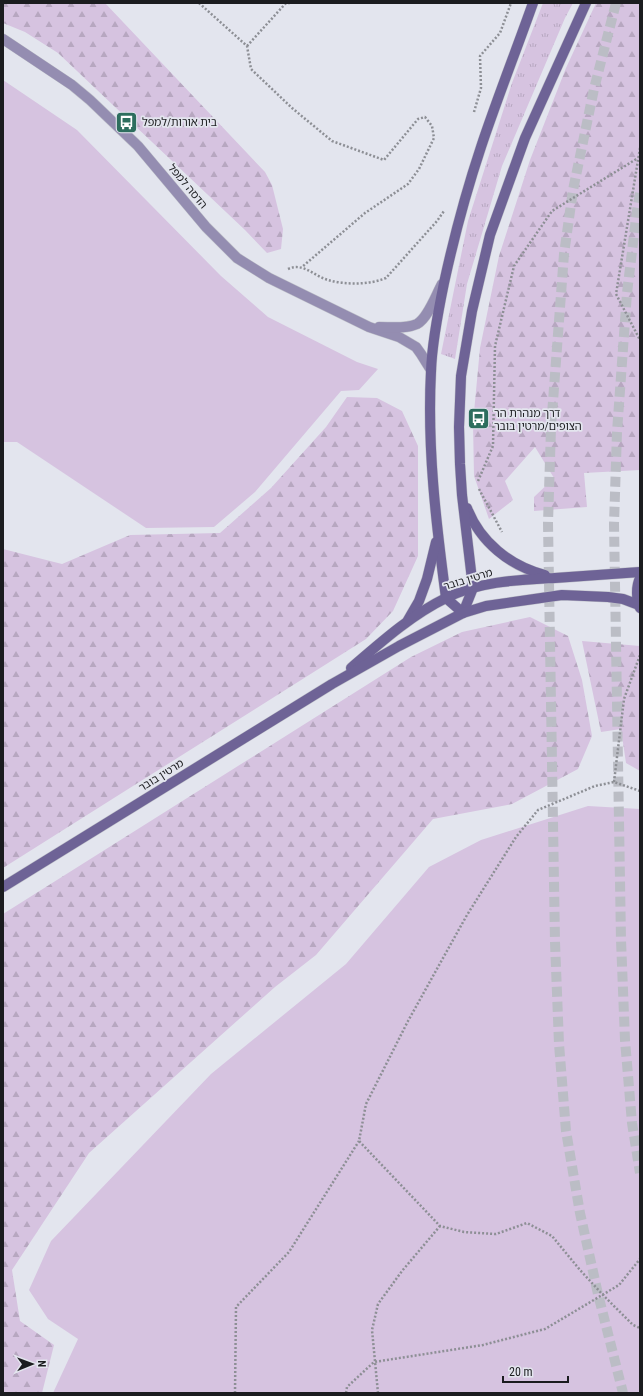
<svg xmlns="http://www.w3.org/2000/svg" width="643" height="1396" font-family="'Roboto Condensed','Noto Sans Hebrew',sans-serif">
	<defs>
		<pattern id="forest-firs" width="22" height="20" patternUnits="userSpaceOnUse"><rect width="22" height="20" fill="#d6c3e0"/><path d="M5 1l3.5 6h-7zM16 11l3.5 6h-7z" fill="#b7a7c0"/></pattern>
		<pattern id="park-tufts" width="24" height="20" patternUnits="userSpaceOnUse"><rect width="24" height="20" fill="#d6c3e0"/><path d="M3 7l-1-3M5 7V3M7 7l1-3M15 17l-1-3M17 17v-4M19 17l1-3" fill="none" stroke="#b7a7c0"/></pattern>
	</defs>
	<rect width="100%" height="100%" fill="#e3e5ee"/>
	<!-- grass -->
	<g fill="#d6c3e0">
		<path d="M 3,80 L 77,130 L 221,276 L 268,317 L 357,362 L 378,369 L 359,390 L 341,391 L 255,492 L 214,527 L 146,528 L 17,442 L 3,442 Z"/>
		<path d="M 588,806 L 640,809 L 640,1393 L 53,1393 L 78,1339 L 48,1319 L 29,1290 L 51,1241 L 211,1074 L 346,964 L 429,867 L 481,840 Z"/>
	</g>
	<!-- forest -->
	<g fill="url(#forest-firs)">
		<path d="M 3,3 L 105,3 L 265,172 L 272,185 L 283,229 L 281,249 L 267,253 L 245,230 L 58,53 L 25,32 L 3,23 Z"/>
		<path d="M 596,3 L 640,3 L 640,470 L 584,473 L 587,507 L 534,511 L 534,497 L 554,478 L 535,447 L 505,481 L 513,500 L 489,519 L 474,476 L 473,423 L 480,348 L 499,256 L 530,160 L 566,68 Z"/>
		<path d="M 347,397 L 377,398 L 402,411 L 418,446 L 418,556 L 393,611 L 366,639 L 3,868 L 3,549 L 62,564 L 130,535 L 220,533 L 271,488 L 326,427 Z"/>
		<path d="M 530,617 L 568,636 L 582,680 L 592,736 L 578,769 L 512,804 L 433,819 L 316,955 L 275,987 L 89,1153 L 12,1270 L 20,1321 L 54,1345 L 42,1393 L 3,1393 L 3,914 L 411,657 L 462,632 Z"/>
		<path d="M 582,641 L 640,646 L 640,771 L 626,763 L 621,729 L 601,732 Z"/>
	</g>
	<!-- park -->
	<path fill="url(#park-tufts)" d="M 543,3 L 573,3 L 565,18 L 502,166 L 467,284 L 455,359 L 441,354 L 468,221 L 512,83 Z"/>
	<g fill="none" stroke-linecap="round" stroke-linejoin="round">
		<!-- secondary-tunnel -->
		<g stroke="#bbbdc5" stroke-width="10" stroke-dasharray="10 5" stroke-linecap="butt">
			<path d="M 616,3 L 594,89 L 573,190 L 564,254 L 551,428 L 548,523 L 555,942 L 559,1044 L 566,1131 L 580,1213 L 598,1294 L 623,1393"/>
			<path d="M 640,193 L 637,210 L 627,293 L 617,432 L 614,524 L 621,940 L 625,1040 L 632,1123 L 640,1173"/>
		</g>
		<defs>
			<g id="street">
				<path d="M 3,39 L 72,85 L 90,100 L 138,146 L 206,227 L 237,258 L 269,278 L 369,327 L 399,337 L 416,347 L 421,354 L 431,370"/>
				<path d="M 379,327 C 391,327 406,329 417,324 C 428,318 436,295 442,284"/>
			</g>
			<g id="secondary">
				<path d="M 467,508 C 480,542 510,566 545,575"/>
				<path d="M 640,578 C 636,586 636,599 640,608"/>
				<path d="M 463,613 L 473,588 L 462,495 L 460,464 L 459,427 L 461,376 L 472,311 L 490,235 L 525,138 L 586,3"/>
				<path d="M 463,613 L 446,598 C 436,523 427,447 431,371 C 432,342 438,312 444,283 C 454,237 466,192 481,147 C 497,99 516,51 533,3"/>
				<path d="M 408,620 L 419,601 L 427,579 L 436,542"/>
				<path d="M 351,668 C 380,643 411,615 446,598 C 480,581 518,580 555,578 C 584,576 612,574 640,572"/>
				<path d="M 3,887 L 332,684 L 399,646 L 463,613 L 486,606 L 562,595 L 608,597 L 623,599 L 639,605"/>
			</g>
		</defs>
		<!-- street casing -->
		<use href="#street" stroke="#bfc1c9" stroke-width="11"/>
		<!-- secondary casing -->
		<use href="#secondary" stroke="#bfc1c9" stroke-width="11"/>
		<!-- path -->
		<g stroke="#8d8f95" stroke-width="2.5" stroke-dasharray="2 2" stroke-linecap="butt">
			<path d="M 199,3 L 247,46 L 251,69 L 292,108 L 332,141 L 384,160 L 418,119 L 425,117 L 432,126 L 434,138 L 419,169 L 408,184 L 365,213 L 302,267"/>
			<path d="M 247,46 L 286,3 L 290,3"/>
			<path d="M 474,112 L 481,88 L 480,56 L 500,33 L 511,3"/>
			<path d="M 640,148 L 616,294 L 640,340"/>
			<path d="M 288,269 C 303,262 314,276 328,280 C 346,285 369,285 386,278 L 437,221 L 444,211"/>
			<path d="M 478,481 L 493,446 L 495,346 L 514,266 L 552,211 L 638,158"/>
			<path d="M 479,489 L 502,532"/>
			<path d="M 614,782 L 624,699 L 640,655"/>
			<path d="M 640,791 L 614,782 L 595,786 L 538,810 L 516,837 L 467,915 L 408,1021 L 366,1104 L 359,1141 L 440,1226 L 464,1232 L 496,1234 L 527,1223 L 552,1236 L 580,1270 L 603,1295 L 633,1325 L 640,1328"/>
			<path d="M 235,1393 L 236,1307 L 289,1252 L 359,1141"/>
			<path d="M 346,1393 L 347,1387 L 374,1362 L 483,1345 L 545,1329 L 619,1285 L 640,1259"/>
			<path d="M 378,1393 L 372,1330 L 378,1304 L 402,1271 L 440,1226"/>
		</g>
		<!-- street -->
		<use href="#street" stroke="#948db1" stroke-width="10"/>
		<!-- secondary -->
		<use href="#secondary" stroke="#6e6396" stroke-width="10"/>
	</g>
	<!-- icons -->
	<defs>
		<symbol id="bus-square" viewBox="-11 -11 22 22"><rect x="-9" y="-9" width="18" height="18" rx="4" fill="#2d6e5e" stroke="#e3e5ee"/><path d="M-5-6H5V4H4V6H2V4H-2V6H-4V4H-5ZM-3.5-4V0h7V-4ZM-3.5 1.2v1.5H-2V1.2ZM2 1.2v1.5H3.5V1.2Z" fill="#fff"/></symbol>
	</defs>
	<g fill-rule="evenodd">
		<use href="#bus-square" x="114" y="110" width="25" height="25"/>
		<use href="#bus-square" x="466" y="406" width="25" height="25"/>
	</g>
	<g text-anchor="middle" stroke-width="3.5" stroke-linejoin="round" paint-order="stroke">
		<!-- poi labels -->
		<g font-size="11" fill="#1b1c1f" stroke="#e3e5ee" text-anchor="start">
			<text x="142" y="126">בית אורות/למפל</text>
			<text x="494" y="417">דרך מנהרת הר<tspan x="494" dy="13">הצופים/מרטין בובר</tspan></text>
		</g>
		<!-- street labels -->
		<g font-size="11" fill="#1b1c1f" stroke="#e3e5ee">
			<text transform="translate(188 186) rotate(50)" y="4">הדסה למפל</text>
			<text transform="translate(468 579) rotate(-17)" y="4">מרטין בובר</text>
			<text transform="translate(161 775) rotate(-32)" y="4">מרטין בובר</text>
		</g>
	</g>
	<!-- border -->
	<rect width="643" height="1396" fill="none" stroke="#1b1c1f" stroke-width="8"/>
	<!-- north arrow -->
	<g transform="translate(32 1364) rotate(89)" stroke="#e3e5ee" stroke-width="3" paint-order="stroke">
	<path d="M0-3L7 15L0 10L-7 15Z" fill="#1b1c1f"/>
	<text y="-6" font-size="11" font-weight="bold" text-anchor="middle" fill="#1b1c1f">N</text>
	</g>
	<!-- scale -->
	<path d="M503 1376v6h65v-6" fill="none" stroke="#1b1c1f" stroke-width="2"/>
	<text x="509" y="1376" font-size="12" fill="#1b1c1f" stroke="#e3e5ee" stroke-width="3" paint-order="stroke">20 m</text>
</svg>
